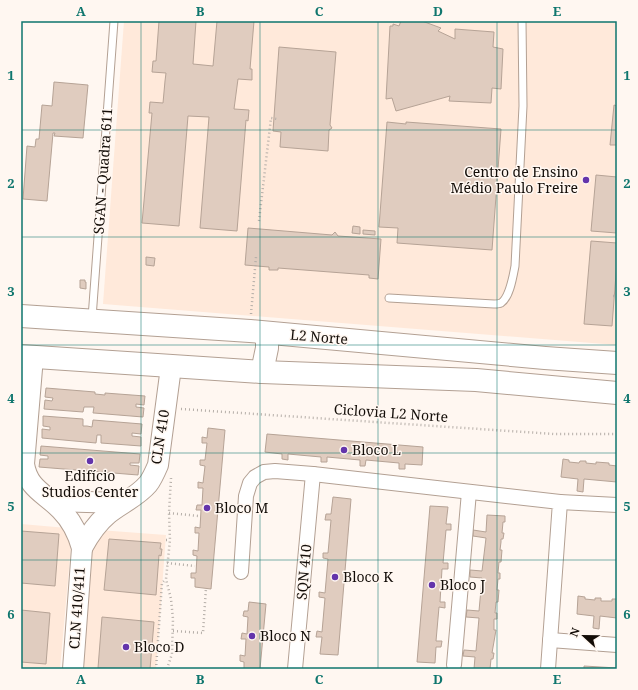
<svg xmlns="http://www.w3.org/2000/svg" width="638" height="690" font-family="'Noto Serif',serif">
	<rect width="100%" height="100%" fill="#fff7f1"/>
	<!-- built -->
	<g fill="#ffe9da">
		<path d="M 124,21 L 617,21 L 617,345 L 103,304 Z"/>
		<path d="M 21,524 L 67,528 L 71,546 L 60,669 L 21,669 Z"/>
		<path d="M 99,530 L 166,535 L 156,669 L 82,669 L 92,547 Z"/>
	</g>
	<!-- building -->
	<g fill="#e0ccbf" stroke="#b6a396">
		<path d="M 159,21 L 196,21 L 193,64 L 213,66 L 217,21 L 254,21 L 250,69 L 252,69 L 252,80 L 238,79 L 234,109 L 249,110 L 248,121 L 246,120 L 237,231 L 200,228 L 209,117 L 188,116 L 179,226 L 142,223 L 152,113 L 149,113 L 150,102 L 163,103 L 165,81 L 166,73 L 152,72 L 153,61 L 156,61 Z"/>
		<path d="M 401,21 L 422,21 L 441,28 L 438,31 L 455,39 L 455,29 L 494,32 L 493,47 L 503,49 L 501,89 L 492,88 L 491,103 L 449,101 L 450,96 L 396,111 L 392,98 L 386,99 L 390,26 L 393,26 L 393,24 L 399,26 Z"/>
		<path d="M 279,47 L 336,52 L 330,125 L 332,128 L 329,130 L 328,151 L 280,147 L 281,132 L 273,131 Z"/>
		<path d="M 54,82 L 88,85 L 83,138 L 54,136 L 55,133 L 53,133 L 47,201 L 23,199 L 27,146 L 35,147 L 36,139 L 39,139 L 42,105 L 52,106 Z"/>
		<path d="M 614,105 L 617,106 L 617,145 L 610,145 Z"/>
		<path d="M 387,122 L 406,124 L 406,122 L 501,129 L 492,250 L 397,243 L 398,228 L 379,227 Z"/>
		<path d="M 596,175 L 617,177 L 617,233 L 591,231 Z"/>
		<path d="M 353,226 L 360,227 L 360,234 L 352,233 Z"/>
		<path d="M 248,228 L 332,235 L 335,232 L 338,236 L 381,239 L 378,279 L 369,278 L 369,275 L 278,268 L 278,270 L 269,270 L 269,267 L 245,265 Z"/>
		<path d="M 363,230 L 375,231 L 375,235 L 363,234 Z"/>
		<path d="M 591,241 L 617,243 L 617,261 L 612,326 L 584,324 Z"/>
		<path d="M 146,257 L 155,258 L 154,266 L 146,265 Z"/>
		<path d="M 80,280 L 85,280 L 85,282 L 86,282 L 86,289 L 80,288 Z"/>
		<path d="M 46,388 L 95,392 L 95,394 L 105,395 L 105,393 L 145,396 L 144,405 L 136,404 L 136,407 L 144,408 L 143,417 L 94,413 L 93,413 L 94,407 L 84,407 L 83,412 L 44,409 L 45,400 L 52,401 L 53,398 L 45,397 Z"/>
		<path d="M 43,416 L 83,419 L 83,426 L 87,426 L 92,427 L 93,420 L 142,424 L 141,434 L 132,433 L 132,436 L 141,437 L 141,446 L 101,443 L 101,435 L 97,435 L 96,443 L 42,438 L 42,429 L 50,430 L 50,427 L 43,426 Z"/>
		<path d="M 208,428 L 225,430 L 211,589 L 195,587 L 195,578 L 191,578 L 191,573 L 196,573 L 197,556 L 193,555 L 193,550 L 198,551 L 199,533 L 195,533 L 195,527 L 200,528 L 201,510 L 196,510 L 197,505 L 202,505 L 203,488 L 198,488 L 198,482 L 203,483 L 205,466 L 200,465 L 200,460 L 205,460 L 207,443 L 202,443 L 202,437 L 207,438 Z"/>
		<path d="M 267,434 L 423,447 L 422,465 L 405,464 L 405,469 L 399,469 L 399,463 L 366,460 L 365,466 L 360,466 L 360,460 L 327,457 L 327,462 L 321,462 L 321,457 L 288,454 L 288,460 L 282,459 L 282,454 L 265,452 Z"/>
		<path d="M 41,446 L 140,454 L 139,463 L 130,463 L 130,465 L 139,466 L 138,475 L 39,467 L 40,459 L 48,459 L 48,456 L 40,455 Z"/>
		<path d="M 563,459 L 569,460 L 569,462 L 579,463 L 580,461 L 586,461 L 586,463 L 596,464 L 596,462 L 609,463 L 609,465 L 617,466 L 617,482 L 584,479 L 583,492 L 577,491 L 578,479 L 561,477 Z"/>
		<path d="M 333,497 L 351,499 L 338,655 L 320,654 L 322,637 L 316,637 L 317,631 L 322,632 L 325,598 L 319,597 L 319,592 L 325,593 L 328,559 L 323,558 L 323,553 L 328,553 L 331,520 L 325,520 L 326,514 L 331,514 Z"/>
		<path d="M 430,506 L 448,507 L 446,524 L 451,524 L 451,530 L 446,530 L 443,563 L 448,563 L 448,569 L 442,569 L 440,602 L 445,602 L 445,608 L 439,607 L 436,641 L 442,641 L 441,647 L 436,647 L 435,663 L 417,662 Z"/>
		<path d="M 487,515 L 505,516 L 505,522 L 503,522 L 502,533 L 504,533 L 503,539 L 501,539 L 501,542 L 500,550 L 502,550 L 501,562 L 499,562 L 498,573 L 500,573 L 500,579 L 498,579 L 497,590 L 499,590 L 498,602 L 496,602 L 495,613 L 497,613 L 497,619 L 494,619 L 494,630 L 496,630 L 492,653 L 494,653 L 493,659 L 491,659 L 490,669 L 474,669 L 475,657 L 463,656 L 464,650 L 476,651 L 479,618 L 466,617 L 467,610 L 479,611 L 482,578 L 470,577 L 470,570 L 482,571 L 486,538 L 473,536 L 473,530 L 486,532 Z"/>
		<path d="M 21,531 L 59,534 L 55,586 L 21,583 Z"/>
		<path d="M 109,539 L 161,543 L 160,549 L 162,549 L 161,556 L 159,555 L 156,595 L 104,590 Z"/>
		<path d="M 578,596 L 585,597 L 585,599 L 595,600 L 595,598 L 601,598 L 601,601 L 612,601 L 612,599 L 617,599 L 617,618 L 600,616 L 599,629 L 593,628 L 594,616 L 577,614 Z"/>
		<path d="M 249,602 L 266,604 L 260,669 L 244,669 L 244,662 L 240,661 L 240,655 L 245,656 L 246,639 L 241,639 L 242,633 L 247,634 L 248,617 L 243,616 L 244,611 L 248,611 Z"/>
		<path d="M 21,610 L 50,613 L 46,664 L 21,662 Z"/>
		<path d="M 102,617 L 154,622 L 150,669 L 98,668 Z"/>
		<path d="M 584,666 L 617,668 L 617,669 L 584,669 Z"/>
	</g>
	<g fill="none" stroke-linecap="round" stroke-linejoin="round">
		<defs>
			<g id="lane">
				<path d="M 389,298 L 494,304 C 496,304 499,304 501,303 C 510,297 513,276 515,266 L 523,106 L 522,21"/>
				<path d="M 92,318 L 114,21"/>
			</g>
			<g id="street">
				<path d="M 560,502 L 617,505"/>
				<path d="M 241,572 L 246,496 L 250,483 L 255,477 L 264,472 L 275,471 L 313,474 L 560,502 L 548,669"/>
				<path d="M 550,640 L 617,645"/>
				<path d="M 454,665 L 469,492"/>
				<path d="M 295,669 L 313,474"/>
			</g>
			<g id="secondary">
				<path d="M 33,357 L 24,464 C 28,489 45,493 61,510 C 72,521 78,534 82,548 L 73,669"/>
				<path d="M 52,501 L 122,503"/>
				<path d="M 82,548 C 89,535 97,523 108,514 C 120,504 137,497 148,484 C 152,479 155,472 158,465 L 171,367"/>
			</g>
			<g id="primary">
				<path d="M 21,316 L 250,331 L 545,358 L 617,363"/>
				<path d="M 21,356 L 262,372 L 476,380 L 617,393"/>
				<path d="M 262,372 L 267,348 L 267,333"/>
			</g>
		</defs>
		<!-- lane casing -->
		<use href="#lane" stroke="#b3a093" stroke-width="9"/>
		<!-- street casing -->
		<use href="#street" stroke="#b3a093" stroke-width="16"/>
		<!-- secondary casing -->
		<use href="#secondary" stroke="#b3a093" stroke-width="22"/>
		<!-- primary casing -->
		<use href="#primary" stroke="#b3a093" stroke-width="24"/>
		<!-- path -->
		<g stroke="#b5aea8" stroke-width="2.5" stroke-dasharray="1 3" stroke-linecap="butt">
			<path d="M 259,221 L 271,118 L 277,119"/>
			<path d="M 613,296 L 617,296"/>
			<path d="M 251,314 L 256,257"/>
			<path d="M 181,409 L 554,434 L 617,434"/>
			<path d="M 169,513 L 199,516"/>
			<path d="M 166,540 L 170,540"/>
			<path d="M 167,563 L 195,566"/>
			<path d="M 173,631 L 203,633 L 206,588"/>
			<path d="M 156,669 L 162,583 L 165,580"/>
			<path d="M 167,669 L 172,654 L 173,619 L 171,599 L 166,579 L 170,540 L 169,513 L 171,478"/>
		</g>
		<!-- lane -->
		<use href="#lane" stroke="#fff" stroke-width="7"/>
		<!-- street -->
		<use href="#street" stroke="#fff" stroke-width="14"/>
		<!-- secondary -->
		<use href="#secondary" stroke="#fff" stroke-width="20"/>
		<!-- primary -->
		<use href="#primary" stroke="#fff" stroke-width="22"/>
	</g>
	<!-- grid -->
	<path fill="none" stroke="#0f766e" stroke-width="1" stroke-opacity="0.55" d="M 141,21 L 141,669M 260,21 L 260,669M 378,21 L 378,669M 497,21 L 497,669M 21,130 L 617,130M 21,237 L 617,237M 21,345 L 617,345M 21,453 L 617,453M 21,560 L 617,560"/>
	<!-- markers -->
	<g fill="#6334ab" stroke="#fff7f1" stroke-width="1.5">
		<circle cx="586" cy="180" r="4"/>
		<circle cx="344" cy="450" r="4"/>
		<circle cx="90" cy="461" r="4"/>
		<circle cx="207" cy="508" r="4"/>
		<circle cx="335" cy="577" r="4"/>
		<circle cx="432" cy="585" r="4"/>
		<circle cx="252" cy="636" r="4"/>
		<circle cx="126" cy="647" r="4"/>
	</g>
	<g text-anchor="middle" stroke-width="3" stroke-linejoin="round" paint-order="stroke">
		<!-- street labels -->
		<g font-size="14" fill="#130d08" stroke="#fff7f1">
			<text transform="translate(103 171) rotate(-86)" y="5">SGAN - Quadra 611</text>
			<text transform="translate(319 337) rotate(5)" y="5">L2 Norte</text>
			<text transform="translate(391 413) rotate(4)" y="5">Ciclovia L2 Norte</text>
			<text transform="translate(160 437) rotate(-81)" y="5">CLN 410</text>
			<text transform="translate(304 572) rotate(-85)" y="5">SQN 410</text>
			<text transform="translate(77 608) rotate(-86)" y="5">CLN 410/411</text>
		</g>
		<!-- poi labels -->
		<g font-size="14" fill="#130d08" stroke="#fff7f1" text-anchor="start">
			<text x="578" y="177" text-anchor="end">Centro de Ensino<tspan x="578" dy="16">Médio Paulo Freire</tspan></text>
			<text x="352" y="455">Bloco L</text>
			<text x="90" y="481" text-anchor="middle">Edifício<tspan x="90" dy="16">Studios Center</tspan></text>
			<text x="215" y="513">Bloco M</text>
			<text x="343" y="582">Bloco K</text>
			<text x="440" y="590">Bloco J</text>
			<text x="260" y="641">Bloco N</text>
			<text x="134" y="652">Bloco D</text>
		</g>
	</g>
	<!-- border -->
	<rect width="638" height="690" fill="none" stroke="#fff7f1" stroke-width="44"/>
	<!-- north arrow -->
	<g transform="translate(584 636) rotate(292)" stroke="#fff7f1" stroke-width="3" paint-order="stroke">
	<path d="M0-3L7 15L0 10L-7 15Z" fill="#130d08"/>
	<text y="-6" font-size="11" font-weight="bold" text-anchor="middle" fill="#130d08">N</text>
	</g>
	<rect x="22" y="22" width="594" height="646" fill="none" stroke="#0f766e" stroke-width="1.5"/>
	<g font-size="13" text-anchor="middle" font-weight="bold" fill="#0f766e">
		<text x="81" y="16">A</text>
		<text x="200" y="16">B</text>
		<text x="319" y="16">C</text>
		<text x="438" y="16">D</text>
		<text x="557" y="16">E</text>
		<text x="11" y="80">1</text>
		<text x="627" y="80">1</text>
		<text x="11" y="188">2</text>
		<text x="627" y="188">2</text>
		<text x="11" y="296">3</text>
		<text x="627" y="296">3</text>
		<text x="11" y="403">4</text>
		<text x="627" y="403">4</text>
		<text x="11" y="511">5</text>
		<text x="627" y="511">5</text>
		<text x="11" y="619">6</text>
		<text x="627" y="619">6</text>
		<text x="81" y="684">A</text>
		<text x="200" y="684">B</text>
		<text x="319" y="684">C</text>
		<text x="438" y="684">D</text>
		<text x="557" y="684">E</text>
	</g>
</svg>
